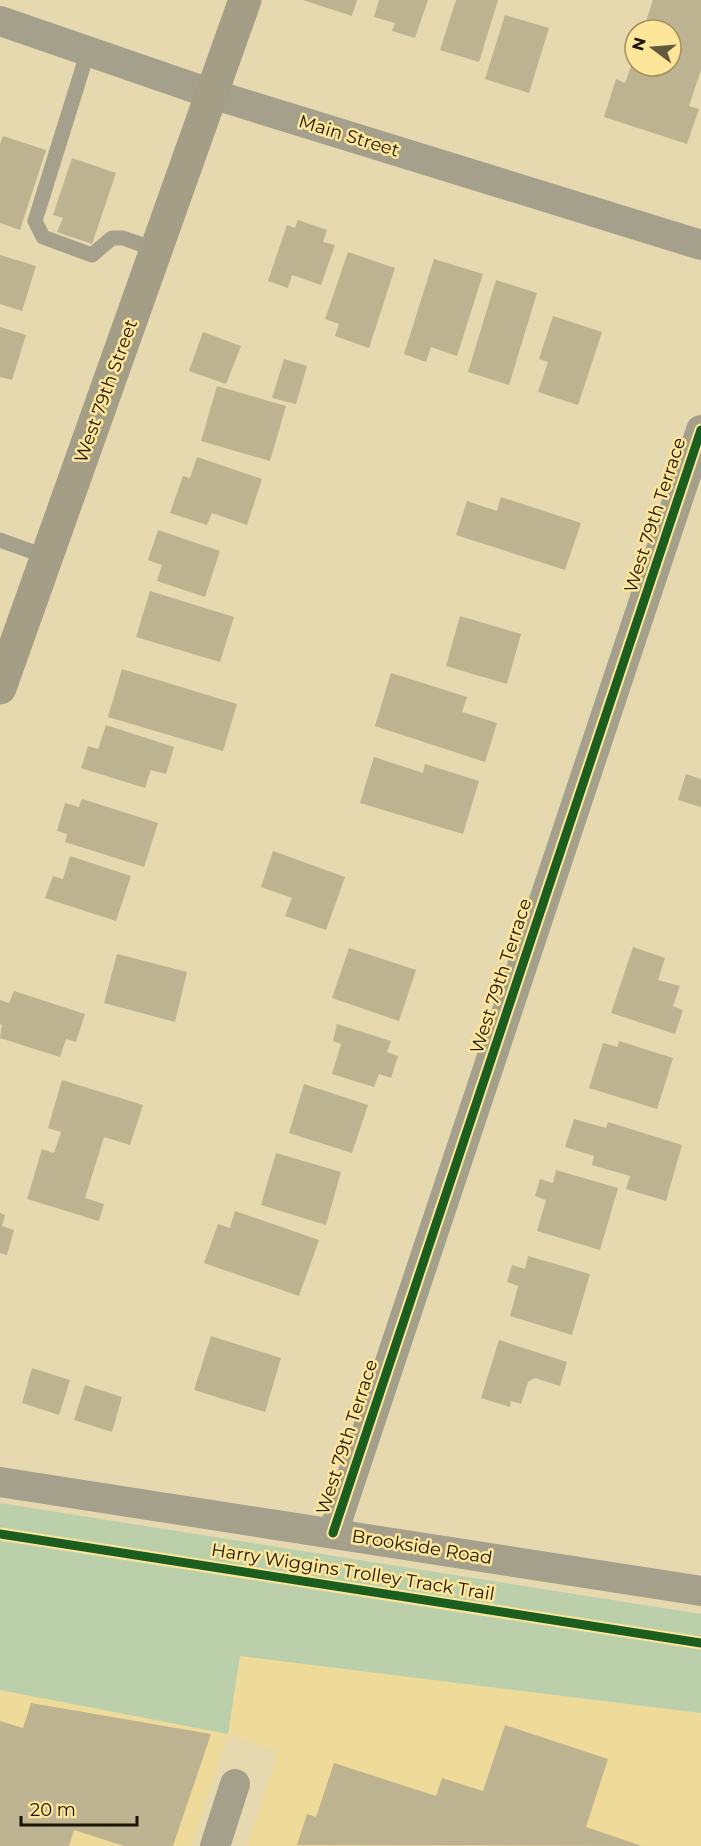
<svg xmlns="http://www.w3.org/2000/svg" width="701" height="1846" font-family="Montserrat,sans-serif">
	<rect width="100%" height="100%" fill="#e6d9b0"/>
	<!-- built -->
	<path fill="#efdb99" d="M 240,1656 L 701,1713 L 701,1846 L 247,1846 L 278,1752 L 228,1734 L 191,1846 L 0,1846 L 0,1690 L 228,1734 Z"/>
	<!-- green -->
	<path fill="#bccfab" d="M 0,1503 L 701,1614 L 701,1713 L 240,1656 L 228,1734 L 0,1690 Z"/>
	<!-- building -->
	<g fill="#bdb391">
		<path d="M 303,0 L 357,0 L 352,16 Z"/>
		<path d="M 379,0 L 428,0 L 415,38 L 392,31 L 395,23 L 374,17 Z"/>
		<path d="M 456,0 L 498,0 L 479,62 L 440,50 Z"/>
		<path d="M 653,0 L 701,0 L 701,70 L 689,106 L 699,109 L 687,144 L 604,117 L 616,79 L 625,83 L 635,55 L 635,66 L 671,66 L 671,30 L 643,30 Z"/>
		<path d="M 505,15 L 549,28 L 529,93 L 485,79 Z"/>
		<path d="M 3,136 L 46,150 L 20,230 L 0,223 L 0,144 Z"/>
		<path d="M 72,158 L 116,173 L 92,244 L 57,232 L 63,218 L 53,215 Z"/>
		<path d="M 298,220 L 327,230 L 323,242 L 335,245 L 321,285 L 292,275 L 288,288 L 268,281 L 287,225 L 295,228 Z"/>
		<path d="M 348,252 L 395,268 L 369,348 L 335,336 L 339,324 L 325,319 Z"/>
		<path d="M 0,255 L 36,266 L 22,311 L 0,304 Z"/>
		<path d="M 434,259 L 483,274 L 457,356 L 431,347 L 426,362 L 404,354 Z"/>
		<path d="M 496,280 L 537,293 L 509,385 L 468,372 Z"/>
		<path d="M 553,316 L 602,332 L 578,405 L 538,392 L 548,362 L 539,359 Z"/>
		<path d="M 0,327 L 26,335 L 12,380 L 0,377 Z"/>
		<path d="M 203,332 L 241,346 L 226,384 L 189,371 Z"/>
		<path d="M 284,359 L 307,366 L 296,404 L 272,398 Z"/>
		<path d="M 217,386 L 286,406 L 270,461 L 201,441 Z"/>
		<path d="M 197,457 L 262,479 L 247,525 L 212,513 L 207,525 L 170,513 L 183,476 L 190,478 Z"/>
		<path d="M 501,497 L 581,523 L 565,570 L 456,535 L 467,501 L 497,511 Z"/>
		<path d="M 158,530 L 220,551 L 205,597 L 157,581 L 162,565 L 148,560 Z"/>
		<path d="M 150,591 L 234,617 L 220,662 L 136,637 Z"/>
		<path d="M 460,616 L 521,634 L 507,684 L 446,666 Z"/>
		<path d="M 122,669 L 237,704 L 223,751 L 108,717 Z"/>
		<path d="M 391,673 L 467,697 L 462,712 L 497,723 L 485,762 L 375,726 Z"/>
		<path d="M 106,725 L 174,747 L 166,774 L 151,770 L 145,788 L 81,768 L 88,746 L 98,749 Z"/>
		<path d="M 374,757 L 423,773 L 425,764 L 479,781 L 463,834 L 360,803 Z"/>
		<path d="M 686,774 L 701,779 L 701,807 L 678,800 Z"/>
		<path d="M 82,799 L 158,823 L 144,867 L 65,842 L 67,834 L 57,831 L 65,803 L 79,807 Z"/>
		<path d="M 273,851 L 345,877 L 326,930 L 285,916 L 292,898 L 261,887 Z"/>
		<path d="M 70,856 L 131,876 L 116,921 L 45,898 L 53,876 L 63,879 Z"/>
		<path d="M 633,947 L 665,958 L 658,980 L 680,986 L 673,1006 L 683,1010 L 675,1034 L 611,1013 Z"/>
		<path d="M 349,948 L 416,970 L 399,1021 L 332,998 Z"/>
		<path d="M 117,954 L 187,972 L 175,1022 L 104,1003 Z"/>
		<path d="M 14,991 L 85,1014 L 76,1042 L 66,1039 L 60,1057 L 0,1038 L 2,1025 L 0,1024 L 0,1000 L 9,1003 Z"/>
		<path d="M 337,1024 L 391,1041 L 387,1052 L 398,1056 L 391,1078 L 379,1074 L 374,1087 L 332,1074 L 341,1044 L 333,1041 Z"/>
		<path d="M 619,1041 L 673,1058 L 657,1109 L 589,1088 L 603,1043 L 618,1047 Z"/>
		<path d="M 62,1080 L 143,1105 L 130,1145 L 104,1137 L 85,1198 L 104,1204 L 99,1221 L 27,1199 L 42,1149 L 54,1153 L 61,1132 L 48,1128 Z"/>
		<path d="M 304,1084 L 368,1105 L 352,1153 L 289,1133 Z"/>
		<path d="M 574,1119 L 606,1128 L 608,1122 L 682,1145 L 666,1201 L 626,1189 L 630,1176 L 592,1165 L 594,1156 L 565,1147 Z"/>
		<path d="M 276,1153 L 341,1172 L 326,1225 L 261,1205 Z"/>
		<path d="M 556,1170 L 618,1188 L 600,1250 L 537,1231 L 546,1200 L 535,1196 L 540,1179 L 553,1183 Z"/>
		<path d="M 235,1211 L 319,1240 L 299,1296 L 204,1263 L 218,1224 L 230,1228 Z"/>
		<path d="M 0,1213 L 5,1215 L 2,1226 L 14,1230 L 7,1255 L 0,1253 Z"/>
		<path d="M 528,1256 L 590,1274 L 572,1335 L 510,1316 L 518,1286 L 507,1282 L 512,1265 L 525,1269 Z"/>
		<path d="M 211,1336 L 281,1358 L 265,1412 L 194,1390 Z"/>
		<path d="M 499,1340 L 567,1362 L 560,1386 L 535,1378 L 528,1382 L 521,1404 L 511,1401 L 510,1407 L 481,1398 Z"/>
		<path d="M 32,1368 L 70,1380 L 59,1415 L 22,1403 Z"/>
		<path d="M 85,1385 L 122,1397 L 112,1432 L 74,1420 Z"/>
		<path d="M 31,1703 L 211,1734 L 173,1846 L 124,1846 L 74,1830 L 69,1846 L 0,1846 L 0,1721 L 23,1728 Z"/>
		<path d="M 505,1725 L 608,1759 L 586,1827 L 642,1846 L 297,1845 L 307,1814 L 316,1817 L 334,1763 L 436,1796 L 442,1778 L 483,1791 Z"/>
	</g>
	<g fill="none" stroke-linecap="round" stroke-linejoin="round">
		<!-- lane -->
		<g stroke="#a5a08c" stroke-width="15">
			<path d="M 88,51 L 35,221 L 43,237 L 92,255 L 112,238 L 123,238 L 157,250"/>
			<path d="M 0,540 L 47,557"/>
		</g>
		<!-- street -->
		<g stroke="#a5a08c" stroke-width="30">
			<path d="M 0,21 L 212,94 L 701,245"/>
			<path d="M 0,1482 L 701,1591"/>
			<path d="M 333,1533 L 701,430"/>
			<path d="M 215,1846 L 235,1784"/>
		</g>
		<!-- secondary -->
		<path stroke="#a59e86" stroke-width="33" d="M 0,688 L 245,0"/>
		<defs>
			<g id="cycleway">
				<path d="M 333,1533 L 701,430"/>
				<path d="M 0,1534 L 701,1643"/>
			</g>
		</defs>
		<!-- cycleway casing -->
		<use href="#cycleway" stroke="#fde699" stroke-width="13"/>
		<!-- cycleway -->
		<use href="#cycleway" stroke="#1b5e20" stroke-width="9"/>
	</g>
	<g text-anchor="middle" stroke-width="5" stroke-linejoin="round" paint-order="stroke">
		<!-- street labels -->
		<g font-size="18" fill="#1b1400" stroke="#fde699">
			<text transform="translate(349 136) rotate(17)" y="6">Main Street</text>
			<text transform="translate(106 391) rotate(-70)" y="6">West 79th Street</text>
			<text transform="translate(655 515) rotate(-72)" y="6">West 79th Terrace</text>
			<text transform="translate(501 976) rotate(-72)" y="6">West 79th Terrace</text>
			<text transform="translate(347 1437) rotate(-72)" y="6">West 79th Terrace</text>
			<text transform="translate(422 1547) rotate(9)" y="6">Brookside Road</text>
			<text transform="translate(353 1572) rotate(9)" y="6">Harry Wiggins Trolley Track Trail</text>
		</g>
	</g>
	<!-- north arrow -->
	<g transform="translate(653 48) rotate(286)"><circle r="28" fill="#fde699" stroke="#a3925c" stroke-width="1.5"/>
	<path d="M0-4.5L10 22L0 15L-10 22Z" fill="#62593e"/>
	<text y="-9" font-size="16" font-weight="bold" text-anchor="middle" fill="#1b1400">N</text>
	</g>
	<!-- scale -->
	<path d="M21 1816v9h116v-9" fill="none" stroke="#1b1400" stroke-width="3"/>
	<text x="30" y="1816" font-size="18" fill="#1b1400" stroke="#fde699" stroke-width="4.5" paint-order="stroke">20 m</text>
</svg>
